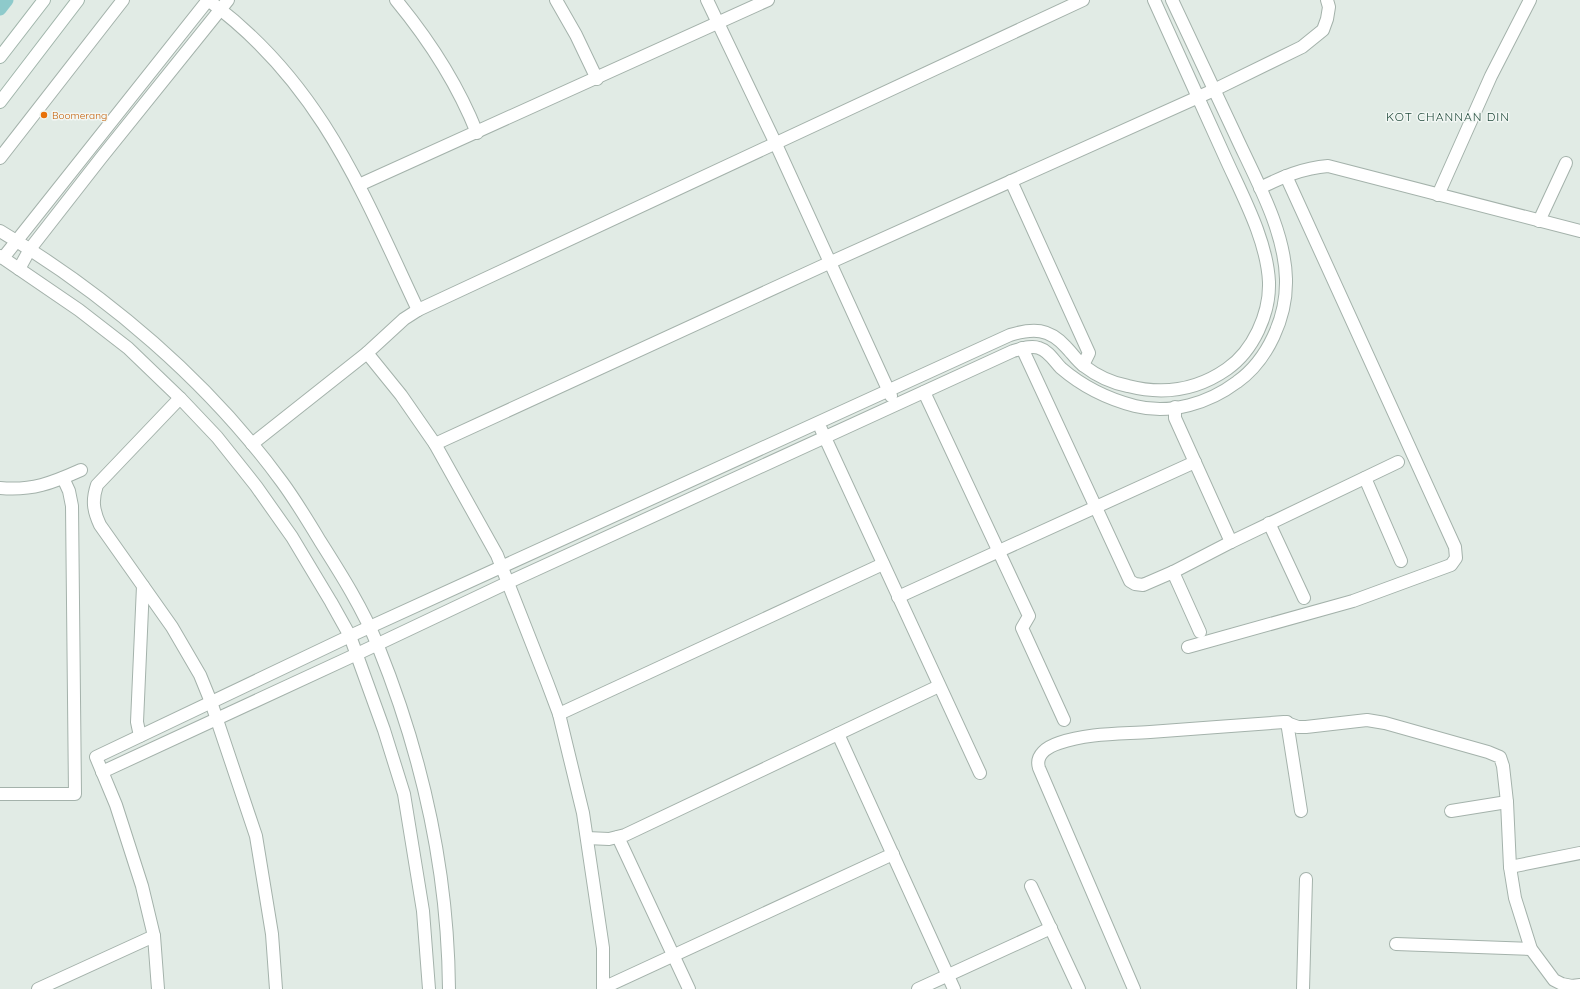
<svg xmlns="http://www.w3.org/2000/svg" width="1580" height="989" font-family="Quicksand,sans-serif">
	<rect width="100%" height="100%" fill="#e1ebe5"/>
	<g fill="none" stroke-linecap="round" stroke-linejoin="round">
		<!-- canal -->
		<path stroke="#8ecacb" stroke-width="13" d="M 0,9 L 7,0"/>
		<defs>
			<g id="street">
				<path d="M 396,0 C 429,40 458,85 477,133"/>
				<path d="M 556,0 L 576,35 L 597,79"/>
				<path d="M 707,0 L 775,142 L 891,396"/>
				<path d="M 0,158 L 123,0"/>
				<path d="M 1011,181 L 1089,353 L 1083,365"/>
				<path d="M 359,185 L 768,0"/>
				<path d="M 1260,188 C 1282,177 1303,168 1328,166 L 1580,231"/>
				<path d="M 1438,195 L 1491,76 L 1530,0"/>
				<path d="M 1539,221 L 1566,163"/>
				<path d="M 0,231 C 107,295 208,381 282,482 C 296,501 308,521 320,541 C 341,574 363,609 378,646 C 422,755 448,871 449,989"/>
				<path d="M 0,256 L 79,310 L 128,348 L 180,398 L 217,437 L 256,486 L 292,537 L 331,602 L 350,636 L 384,730 L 404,794 L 423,911 L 429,989"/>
				<path d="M 3,258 L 208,0 C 320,82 361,189 418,310"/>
				<path d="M 19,269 L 30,249 L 101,158 L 228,0"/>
				<path d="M 1022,348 L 1130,581 L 1135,584 L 1143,585 L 1173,572 L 1231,542"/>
				<path d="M 367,353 L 401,395 L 435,444 L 497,555 L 547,682 L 559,714 L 583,813 L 603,948 L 603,989"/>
				<path d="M 924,392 L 1029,616 L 1022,628 L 1064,720"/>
				<path d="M 180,398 L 97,485 C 92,500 93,510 100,525 L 172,627 L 200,675 L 211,702 L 256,836 L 272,934 L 276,989"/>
				<path d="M 1175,407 L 1175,418 L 1231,542 L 1398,462"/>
				<path d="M 821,429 L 980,773"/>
				<path d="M 252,444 L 367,353 L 404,319 L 418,310 L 1083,0"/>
				<path d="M 435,444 L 831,262 L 1214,90 L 1302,47 L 1323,30 L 1327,19 L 1329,7 L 1327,0"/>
				<path d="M 1365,478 L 1401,561"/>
				<path d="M 0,488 C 32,491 52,483 81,470"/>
				<path d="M 1269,523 L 1304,598"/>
				<path d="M 1173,572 L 1200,632"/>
				<path d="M 898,597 L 1195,462"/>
				<path d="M 1188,647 L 1353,601 L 1451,565 L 1456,558 L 1455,547 L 1286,176"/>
				<path d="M 559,714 L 883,564"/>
				<path d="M 1287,722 L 1301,811"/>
				<path d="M 838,734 L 954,989"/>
				<path d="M 140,736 L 137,722 L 143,586"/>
				<path d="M 102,772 L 357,654 L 509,582 L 1013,351 C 1021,349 1031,345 1039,348 C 1049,351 1054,361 1061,368 C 1083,387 1108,399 1135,406 C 1171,415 1209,403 1237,382 C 1268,360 1287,317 1286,279 C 1285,230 1255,178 1235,134 C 1214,90 1193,45 1172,0"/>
				<path d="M 0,794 L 75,794 L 72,506 L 69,491 L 63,478"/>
				<path d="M 1451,811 L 1507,802"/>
				<path d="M 618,837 L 689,989"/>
				<path d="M 587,838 L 609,839 L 625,835 L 939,686"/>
				<path d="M 1510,867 L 1580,853"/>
				<path d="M 1031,886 L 1079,989"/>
				<path d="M 1396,944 L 1531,949"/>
				<path d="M 603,988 L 893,854"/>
				<path d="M 38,989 L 154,936"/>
				<path d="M 158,989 L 154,936 L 142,886 L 116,805 L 96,757 L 350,636 L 1010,335 C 1033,328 1049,328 1066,347 C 1072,353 1077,361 1084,366 C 1097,376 1112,383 1128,386 C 1163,395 1197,390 1227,369 C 1253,351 1270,314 1269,282 C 1267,240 1242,195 1225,157 C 1201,105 1178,52 1154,0"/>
				<path d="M 918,989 L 1051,928"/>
				<path d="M 1134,989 L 1039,768 C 1035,755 1047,747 1059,743 C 1087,733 1120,734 1150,732 C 1195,729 1239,725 1284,722 L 1298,727 L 1306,727 L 1367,720 L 1385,723 L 1488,752 L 1500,757 L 1503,766 L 1507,802 L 1510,867 L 1515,898 L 1531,949 L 1554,980 L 1562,984 L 1572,986 L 1580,985"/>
				<path d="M 1303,989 L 1306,879"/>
			</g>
			<g id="secondary">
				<path d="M 0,57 L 44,0"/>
				<path d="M 0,102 L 78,0"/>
			</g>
		</defs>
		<!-- street casing -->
		<use href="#street" stroke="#a4b2ab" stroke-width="14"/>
		<!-- secondary casing -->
		<use href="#secondary" stroke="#a1b5ab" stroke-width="14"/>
		<!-- street -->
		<use href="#street" stroke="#fff" stroke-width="12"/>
		<!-- secondary -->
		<use href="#secondary" stroke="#fff" stroke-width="12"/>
	</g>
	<!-- markers -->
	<circle fill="#e8710a" stroke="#f2f7f4" stroke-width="1.5" cx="44" cy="115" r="4"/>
	<g text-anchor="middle" stroke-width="3" stroke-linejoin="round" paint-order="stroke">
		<!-- food labels -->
		<g font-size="10" fill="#c56008" stroke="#f2f7f4" text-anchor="start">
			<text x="52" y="119">Boomerang</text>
		</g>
		<!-- quarter labels -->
		<g font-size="12" letter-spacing="1" fill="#214a3b" stroke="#f2f7f4">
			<text x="1448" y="121">KOT CHANNAN DIN</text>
		</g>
	</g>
</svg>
